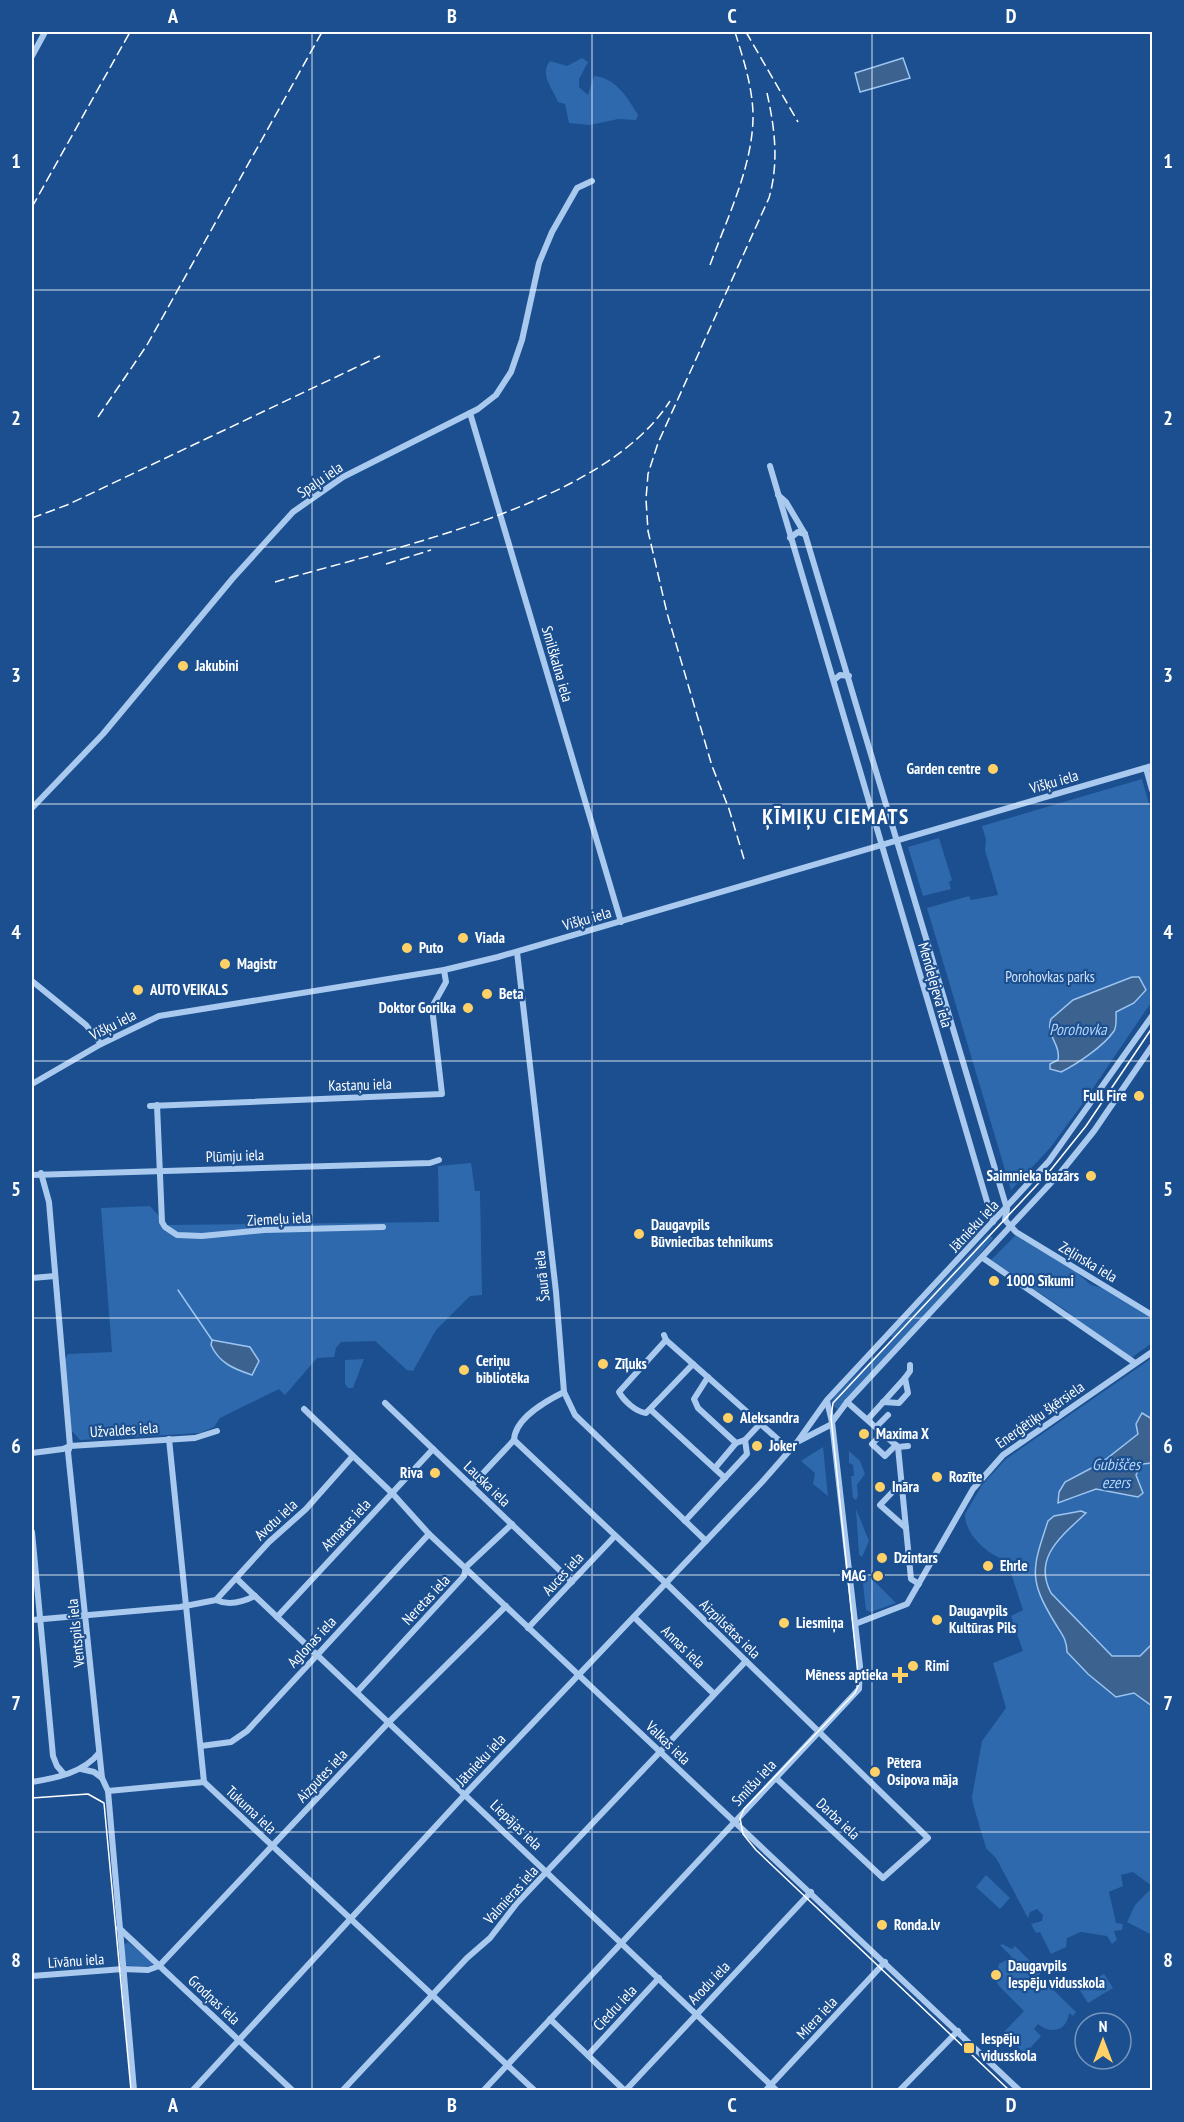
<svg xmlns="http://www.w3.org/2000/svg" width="1184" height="2122" font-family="'PT Sans Narrow',sans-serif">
	<rect width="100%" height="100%" fill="#1b4f8f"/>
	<!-- green -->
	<g fill="#2e69ad">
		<path d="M 582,58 L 588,62 L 579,79 L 579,87 L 588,95 L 594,76 C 616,78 627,97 638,115 L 636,120 L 618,119 L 590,125 L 569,123 L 565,104 L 558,102 C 553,89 539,74 550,61 L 567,66 Z"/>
		<path d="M 1142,779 L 1152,815 L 1152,1001 L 1081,1106 L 1050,1148 L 1011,1190 L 927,908 L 969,896 L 971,900 L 998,895 L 985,850 L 986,840 L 982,826 Z"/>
		<path d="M 939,838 L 952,880 L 949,882 L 951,889 L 923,896 L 908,847 Z"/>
		<path d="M 471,1163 L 475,1191 L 480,1191 L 482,1295 L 470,1296 L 436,1330 L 413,1371 L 407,1370 L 375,1341 L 341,1342 L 336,1348 L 334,1357 L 317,1358 L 285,1395 L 279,1389 L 220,1418 L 214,1427 L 200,1433 L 80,1440 L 71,1430 L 64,1361 L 68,1354 L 112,1352 L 101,1208 L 150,1206 L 167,1225 L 439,1222 L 438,1166 Z"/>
		<path d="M 988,1234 L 993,1238 L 974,1261 L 837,1409 L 831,1403 L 834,1397 L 893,1338 L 891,1336 Z"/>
		<path d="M 1016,1235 L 1075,1271 L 1091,1285 L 1102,1288 L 1152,1318 L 1152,1343 L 1131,1358 L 1071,1317 L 1068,1312 L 991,1260 Z"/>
		<path d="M 1152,1358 L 1152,1446 L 1070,1500 L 1096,1489 L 1125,1492 L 1120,1476 L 1142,1464 L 1152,1463 L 1152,1644 L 1146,1650 L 1148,1657 L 1112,1656 L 1065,1607 L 1044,1603 L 1152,1695 L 1152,1886 L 1133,1872 L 1121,1875 L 1123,1886 L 1109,1892 L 1116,1923 L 1123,1924 L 1122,1930 L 1114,1931 L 1117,1940 L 1112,1944 L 1107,1936 L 1081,1932 L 1067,1938 L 1066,1947 L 1051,1954 L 1040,1932 L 1036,1933 L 1031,1924 L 1042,1921 L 1043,1915 L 1037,1909 L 1030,1912 L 1028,1918 L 996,1858 L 986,1848 L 973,1804 L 972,1797 L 982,1741 L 1006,1708 L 993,1663 L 1023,1651 L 1011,1616 L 1023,1610 L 1007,1561 C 989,1555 965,1536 965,1514 L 982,1485 L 1006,1459 Z"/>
		<path d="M 364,1359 L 353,1388 L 348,1388 L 345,1384 L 345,1360 Z"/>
		<path d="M 823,1447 L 828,1496 L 813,1484 L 815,1473 L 801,1461 Z"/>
		<path d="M 849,1451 L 860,1461 L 865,1474 L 857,1485 L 858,1496 L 856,1500 L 853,1498 L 851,1476 L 854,1476 L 853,1465 L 849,1463 Z"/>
		<path d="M 856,1509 L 869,1541 L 862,1557 L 859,1554 Z"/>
		<path d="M 862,1575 L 869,1576 L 896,1603 L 871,1612 L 866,1610 Z"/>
		<path d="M 986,1875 L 1010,1898 L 1000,1909 L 976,1887 Z"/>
		<path d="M 1152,1888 L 1152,1935 L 1127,1922 L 1135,1905 Z"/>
		<path d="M 128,1942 L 152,1962 L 152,1965 L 143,1968 L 126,1965 L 124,1945 Z"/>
		<path d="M 1002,1944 L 1012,1949 L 1015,1946 L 1041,1972 L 1039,1976 L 1076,2012 L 1073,2016 L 1069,2013 C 1067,2031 1051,2035 1038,2024 L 1034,2029 L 1041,2036 L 1025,2054 L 1003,2033 L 1024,2011 L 999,1986 L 995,1979 L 999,1964 L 1012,1957 L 1000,1945 Z"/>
		<path d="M 1104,1974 L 1113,1988 L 1088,2003 L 1079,1989 Z"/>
	</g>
	<!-- water -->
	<g fill="#3c6290" stroke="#9cc4f0" stroke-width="1.5">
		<path d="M 903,58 L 910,78 L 860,92 L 855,73 Z"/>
		<path d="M 1132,977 L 1139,977 L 1146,990 L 1134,1003 L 1116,1012 C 1116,1017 1117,1026 1114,1031 C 1104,1046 1077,1064 1061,1072 L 1050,1069 L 1050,1064 L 1058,1060 C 1061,1044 1045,1035 1051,1019 L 1073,1000 Z"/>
		<path d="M 212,1340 L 250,1347 L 259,1361 L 252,1375 C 234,1369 219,1363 211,1345 Z"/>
		<path d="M 1142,1413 L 1152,1419 L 1152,1463 L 1142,1464 L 1136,1475 L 1143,1493 L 1138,1497 L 1096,1489 L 1058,1503 L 1059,1492 L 1065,1482 L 1101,1463 L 1138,1434 L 1136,1424 Z"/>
		<path d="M 1081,1511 L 1086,1513 C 1063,1535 1032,1557 1051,1593 L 1112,1656 L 1140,1656 L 1152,1644 L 1152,1706 L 1134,1693 L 1116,1697 L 1088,1674 L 1067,1652 C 1067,1639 1061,1633 1055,1623 C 1028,1579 1032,1569 1048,1521 L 1054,1516 Z"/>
	</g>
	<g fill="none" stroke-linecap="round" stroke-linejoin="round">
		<!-- stream -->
		<path stroke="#9cc4f0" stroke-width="1.5" d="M 178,1290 L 212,1340"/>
		<!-- minor -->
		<g stroke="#a9c9ee" stroke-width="6">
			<path d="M 32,56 L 45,32"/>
			<path d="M 470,413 L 621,922"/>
			<path d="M 770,466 L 993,1222"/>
			<path d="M 778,495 L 786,502 L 805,534 L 1007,1209 L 1005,1220 L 1016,1232 L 1152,1315"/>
			<path d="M 790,538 L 798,532 L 805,534"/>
			<path d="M 834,680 L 840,675 L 849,676"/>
			<path d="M 1146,768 L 1152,790"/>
			<path d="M 32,808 L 103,734 L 233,578 L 293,512 L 343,477 L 478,409 L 496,395 L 511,372 L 522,340 L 539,263 L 552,232 L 577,188 L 592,181"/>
			<path d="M 517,952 L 556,1292 L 564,1392 L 575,1415 L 706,1541"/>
			<path d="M 32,981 L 86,1025 L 101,1044"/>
			<path d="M 32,1084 L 101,1044 L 159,1016 L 444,970 L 498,957 L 1152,766"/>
			<path d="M 157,1105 L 162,1222 L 165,1227 L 177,1235 L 202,1236 L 264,1230 L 383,1227"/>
			<path d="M 150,1106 L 442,1094 L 432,1007 L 446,982 L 444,970"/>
			<path d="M 41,1173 L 49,1202 L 70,1446 L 68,1452 L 102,1778 L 108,1791 L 134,2090"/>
			<path d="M 32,1175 L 430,1163 L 439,1160"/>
			<path d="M 983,1258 L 1135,1363"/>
			<path d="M 32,1278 L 55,1276"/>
			<path d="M 664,1335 L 666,1340 L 790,1450"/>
			<path d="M 666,1340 L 619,1392 C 624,1401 636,1412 646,1413 L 693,1364"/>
			<path d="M 708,1377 L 694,1399 L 698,1408 L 736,1443 L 745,1440 L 760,1424"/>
			<path d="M 847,1402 L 898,1447 L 911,1579 L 919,1584"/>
			<path d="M 883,1402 L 899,1403 L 908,1393 L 905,1378"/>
			<path d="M 385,1403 L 572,1582"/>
			<path d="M 304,1409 L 393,1494 L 429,1534 L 1019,2090"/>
			<path d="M 651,1410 L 725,1478"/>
			<path d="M 868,1419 L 905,1378 L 910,1371 L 910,1365"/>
			<path d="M 832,1422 L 847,1402 L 1061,1172 L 1094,1131 L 1152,1046"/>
			<path d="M 876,1427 L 888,1415"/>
			<path d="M 883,1433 L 872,1444 L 885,1456 L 896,1445"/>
			<path d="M 169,1439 L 204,1782 L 534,2090"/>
			<path d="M 514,1440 L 671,1588 L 928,1838 L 883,1878 L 776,1778"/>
			<path d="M 799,1441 L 832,1424"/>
			<path d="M 898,1447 L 908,1446"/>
			<path d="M 32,1453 L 63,1449 L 70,1446 L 195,1438 L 217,1431"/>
			<path d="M 715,1468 L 736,1443"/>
			<path d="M 902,1482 L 880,1505 L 906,1528"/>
			<path d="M 472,1485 L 514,1440 C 515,1418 546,1401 564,1392"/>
			<path d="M 685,1521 L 747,1454 L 745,1440"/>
			<path d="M 32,1532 L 53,1756 L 57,1766 L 64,1774"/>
			<path d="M 237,1579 L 776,2090"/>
			<path d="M 216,1600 C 229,1606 243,1602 255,1596"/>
			<path d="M 277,1617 L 433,1449"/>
			<path d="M 634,1617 L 714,1694"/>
			<path d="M 32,1620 L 180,1607 L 216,1600 L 269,1542 L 306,1509 L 352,1457"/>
			<path d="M 855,1624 L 907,1604 L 973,1489 L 1003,1455 L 1152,1352"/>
			<path d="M 528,1628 L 614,1537"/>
			<path d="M 357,1692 L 464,1576 L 466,1567 L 512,1524"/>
			<path d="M 201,1746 L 231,1742 L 247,1731 L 429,1534"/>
			<path d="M 81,1769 L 94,1772 L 102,1778"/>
			<path d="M 32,1782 C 56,1778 83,1773 99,1753"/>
			<path d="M 108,1791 L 204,1782"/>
			<path d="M 119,1928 L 292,2090"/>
			<path d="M 32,1976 L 123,1969 L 148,1970 L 159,1966 L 389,1722 L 506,1606"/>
			<path d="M 550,2019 L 624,2090"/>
			<path d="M 589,2054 L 659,1978"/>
			<path d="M 193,2090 L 470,1789 L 762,1482 L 798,1441 L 827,1400 L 1049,1161 L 1152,1016"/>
			<path d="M 343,2090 L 467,1958 L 490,1938 L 517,1903 L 746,1661"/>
			<path d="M 484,2090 L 859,1689 L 860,1666 L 832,1422 L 827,1401"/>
			<path d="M 626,2090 L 811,1892"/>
			<path d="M 766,2090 L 885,1962"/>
			<path d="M 900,2090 L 958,2031"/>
		</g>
		<!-- tram -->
		<g stroke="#fff" stroke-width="1.5">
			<path d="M 32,1798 L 88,1794 L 104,1803 L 131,2090"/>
			<path d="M 1009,2090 L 756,1850 L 743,1834 L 740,1818 L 744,1809 L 855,1693 L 859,1684 L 831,1417 L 833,1403 L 1049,1172 L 1086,1126 L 1152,1028"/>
		</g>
		<!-- rail -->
		<g stroke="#fff" stroke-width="1.5" stroke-dasharray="10 4.5" stroke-linecap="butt">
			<path d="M 746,32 L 798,122"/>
			<path d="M 32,207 L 130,32"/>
			<path d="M 710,265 C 727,218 754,164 753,113 C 752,85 743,58 735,32"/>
			<path d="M 98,417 L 147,345 L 322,32"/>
			<path d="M 32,518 L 67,505 L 380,356"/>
			<path d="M 386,564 L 431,550"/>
			<path d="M 275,582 C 390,548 603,506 670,401"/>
			<path d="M 744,859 L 729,809 L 712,766 L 667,613 L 648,531 L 646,499 L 648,474 L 658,443 L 769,198 C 779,163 775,129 767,93"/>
		</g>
	</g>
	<!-- grid -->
	<path fill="none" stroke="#fff" stroke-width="1.5" stroke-opacity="0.55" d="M 312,32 L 312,2090M 592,32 L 592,2090M 872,32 L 872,2090M 32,290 L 1152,290M 32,547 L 1152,547M 32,804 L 1152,804M 32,1061 L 1152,1061M 32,1318 L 1152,1318M 32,1575 L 1152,1575M 32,1832 L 1152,1832"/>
	<!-- markers -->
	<g fill="#ffd166" stroke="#1b4f8f" stroke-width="2">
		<circle cx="183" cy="666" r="6"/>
		<circle cx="993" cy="769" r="6"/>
		<circle cx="463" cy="938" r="6"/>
		<circle cx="407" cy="948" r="6"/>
		<circle cx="225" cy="964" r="6"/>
		<circle cx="138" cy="990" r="6"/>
		<circle cx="487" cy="994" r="6"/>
		<circle cx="468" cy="1008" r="6"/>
		<circle cx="1139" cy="1096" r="6"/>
		<circle cx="1091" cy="1176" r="6"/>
		<circle cx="639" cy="1234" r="6"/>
		<circle cx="994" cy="1281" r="6"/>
		<circle cx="603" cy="1364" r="6"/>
		<circle cx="464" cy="1370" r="6"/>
		<circle cx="728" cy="1418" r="6"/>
		<circle cx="864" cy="1434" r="6"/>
		<circle cx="757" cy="1446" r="6"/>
		<circle cx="435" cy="1473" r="6"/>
		<circle cx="937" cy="1477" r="6"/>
		<circle cx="880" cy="1487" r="6"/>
		<circle cx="882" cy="1558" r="6"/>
		<circle cx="988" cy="1566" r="6"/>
		<circle cx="878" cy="1576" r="6"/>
		<circle cx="937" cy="1620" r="6"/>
		<circle cx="784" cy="1623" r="6"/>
		<circle cx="913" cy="1666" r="6"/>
		<path d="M897 1666h6v6h6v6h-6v6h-6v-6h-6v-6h6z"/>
		<circle cx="875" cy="1772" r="6"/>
		<circle cx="882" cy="1925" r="6"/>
		<circle cx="996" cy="1975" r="6"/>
		<rect x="963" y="2042" width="12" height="12" rx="3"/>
	</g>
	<g text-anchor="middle" stroke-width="4.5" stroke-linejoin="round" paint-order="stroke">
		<!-- street labels -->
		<g font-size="15" fill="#fff" stroke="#1b4f8f">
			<text transform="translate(320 480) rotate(-34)" y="5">Spaļu iela</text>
			<text transform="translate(557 664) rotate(74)" y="5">Smilškalna iela</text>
			<text transform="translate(1054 782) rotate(-16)" y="5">Višķu iela</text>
			<text transform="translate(587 919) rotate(-16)" y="5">Višķu iela</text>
			<text transform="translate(935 985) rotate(74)" y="5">Mendeļejeva iela</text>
			<text transform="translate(113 1025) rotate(-27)" y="5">Višķu iela</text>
			<text transform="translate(360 1085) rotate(-2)" y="5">Kastaņu iela</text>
			<text transform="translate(235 1156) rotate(-2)" y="5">Plūmju iela</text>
			<text transform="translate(279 1219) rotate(-3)" y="5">Ziemeļu iela</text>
			<text transform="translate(974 1226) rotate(-47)" y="5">Jātnieku iela</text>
			<text transform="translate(1088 1262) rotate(31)" y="5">Zeļinska iela</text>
			<text transform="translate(542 1276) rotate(-96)" y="5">Šaurā iela</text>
			<text transform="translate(1040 1415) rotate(-35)" y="5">Enerģētiķu šķērsiela</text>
			<text transform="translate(124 1430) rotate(-4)" y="5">Užvaldes iela</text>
			<text transform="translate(487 1484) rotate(44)" y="5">Lauska iela</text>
			<text transform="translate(276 1520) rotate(-43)" y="5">Avotu iela</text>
			<text transform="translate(346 1525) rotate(-47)" y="5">Atmatas iela</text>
			<text transform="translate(563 1574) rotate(-47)" y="5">Auces iela</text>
			<text transform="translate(426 1600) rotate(-47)" y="5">Neretas iela</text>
			<text transform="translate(730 1629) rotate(44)" y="5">Aizpilsētas iela</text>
			<text transform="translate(76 1633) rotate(-96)" y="5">Ventspils iela</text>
			<text transform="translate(312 1642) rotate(-47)" y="5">Aglonas iela</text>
			<text transform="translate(683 1647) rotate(44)" y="5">Annas iela</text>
			<text transform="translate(668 1743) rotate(44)" y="5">Valkas iela</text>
			<text transform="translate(481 1760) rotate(-47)" y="5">Jātnieku iela</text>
			<text transform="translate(322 1776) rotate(-47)" y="5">Aizputes iela</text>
			<text transform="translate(754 1783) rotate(-47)" y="5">Smilšu iela</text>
			<text transform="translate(251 1810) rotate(43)" y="5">Tukuma iela</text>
			<text transform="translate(838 1819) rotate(43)" y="5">Darba iela</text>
			<text transform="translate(516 1825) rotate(44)" y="5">Liepājas iela</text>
			<text transform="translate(511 1895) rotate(-48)" y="5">Valmieras iela</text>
			<text transform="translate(76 1961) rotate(-4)" y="5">Līvānu iela</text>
			<text transform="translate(709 1983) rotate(-46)" y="5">Arodu iela</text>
			<text transform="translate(214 2000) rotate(43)" y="5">Grodņas iela</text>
			<text transform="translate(615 2008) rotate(-47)" y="5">Ciedru iela</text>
			<text transform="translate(817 2018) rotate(-47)" y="5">Miera iela</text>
		</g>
		<!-- poi labels -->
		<g font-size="15" font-weight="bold" fill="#fff" stroke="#1b4f8f" text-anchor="start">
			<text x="195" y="671">Jakubini</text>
			<text x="981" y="774" text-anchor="end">Garden centre</text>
			<text x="475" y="943">Viada</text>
			<text x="419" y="953">Puto</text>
			<text x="237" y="969">Magistr</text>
			<text x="150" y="995">AUTO VEIKALS</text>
			<text x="499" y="999">Beta</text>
			<text x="456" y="1013" text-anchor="end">Doktor Gorilka</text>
			<text x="1127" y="1101" text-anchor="end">Full Fire</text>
			<text x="1079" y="1181" text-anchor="end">Saimnieka bazārs</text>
			<text x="651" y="1230">Daugavpils<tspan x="651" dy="17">Būvniecības tehnikums</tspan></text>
			<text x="1006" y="1286">1000 Sīkumi</text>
			<text x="476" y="1366">Ceriņu<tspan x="476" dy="17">bibliotēka</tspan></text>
			<text x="615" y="1369">Zīļuks</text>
			<text x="740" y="1423">Aleksandra</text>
			<text x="876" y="1439">Maxima X</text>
			<text x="769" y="1451">Joker</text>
			<text x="423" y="1478" text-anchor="end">Riva</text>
			<text x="949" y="1482">Rozīte</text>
			<text x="892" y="1492">Ināra</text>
			<text x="894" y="1563">Dzintars</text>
			<text x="1000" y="1571">Ehrle</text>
			<text x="866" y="1581" text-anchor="end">MAG</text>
			<text x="949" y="1616">Daugavpils<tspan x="949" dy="17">Kultūras Pils</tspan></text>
			<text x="796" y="1628">Liesmiņa</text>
			<text x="925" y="1671">Rimi</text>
			<text x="888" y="1680" text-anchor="end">Mēness aptieka</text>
			<text x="887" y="1768">Pētera<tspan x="887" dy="17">Osipova māja</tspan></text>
			<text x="894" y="1930">Ronda.lv</text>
			<text x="1008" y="1971">Daugavpils<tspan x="1008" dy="17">Iespēju vidusskola</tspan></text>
			<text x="981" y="2044">Iespēju<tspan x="981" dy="17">vidusskola</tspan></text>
		</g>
		<!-- park labels -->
		<g font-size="15" fill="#cfe3fa" stroke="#1b4f8f">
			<text x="1050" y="982">Porohovkas parks</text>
		</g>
		<!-- water labels -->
		<g font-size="16" font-style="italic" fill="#b5d3f5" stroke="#1b4f8f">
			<text x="1078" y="1035">Porohovka</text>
			<text x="1116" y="1470">Gubiščes<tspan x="1116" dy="18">ezers</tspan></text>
		</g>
		<!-- district labels -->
		<g font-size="21" font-weight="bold" letter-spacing="1.5" fill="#fff" stroke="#1b4f8f">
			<text x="836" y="824">ĶĪMIĶU CIEMATS</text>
		</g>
	</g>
	<!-- border -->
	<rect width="1184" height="2122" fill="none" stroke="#1b4f8f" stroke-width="66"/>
	<!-- north arrow -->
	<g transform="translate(1103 2041)"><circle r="28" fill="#1b4f8f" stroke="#7695bc" stroke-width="1.5"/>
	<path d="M0-4.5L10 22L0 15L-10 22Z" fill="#ffd166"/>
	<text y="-9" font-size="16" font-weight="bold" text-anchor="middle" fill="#ffffff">N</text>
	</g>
	<rect x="33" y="33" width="1118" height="2056" fill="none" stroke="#fff" stroke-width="2"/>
	<g font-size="20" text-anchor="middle" font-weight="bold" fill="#fff">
		<text x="173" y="23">A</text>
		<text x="452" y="23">B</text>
		<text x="732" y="23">C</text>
		<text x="1011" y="23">D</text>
		<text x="16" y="168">1</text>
		<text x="1168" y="168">1</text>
		<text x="16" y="425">2</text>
		<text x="1168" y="425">2</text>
		<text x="16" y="682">3</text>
		<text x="1168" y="682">3</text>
		<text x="16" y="939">4</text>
		<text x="1168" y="939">4</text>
		<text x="16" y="1196">5</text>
		<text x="1168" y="1196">5</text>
		<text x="16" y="1453">6</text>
		<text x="1168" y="1453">6</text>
		<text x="16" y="1710">7</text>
		<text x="1168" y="1710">7</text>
		<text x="16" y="1967">8</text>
		<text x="1168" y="1967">8</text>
		<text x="173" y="2112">A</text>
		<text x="452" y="2112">B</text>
		<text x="732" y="2112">C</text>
		<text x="1011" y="2112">D</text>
	</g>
</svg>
